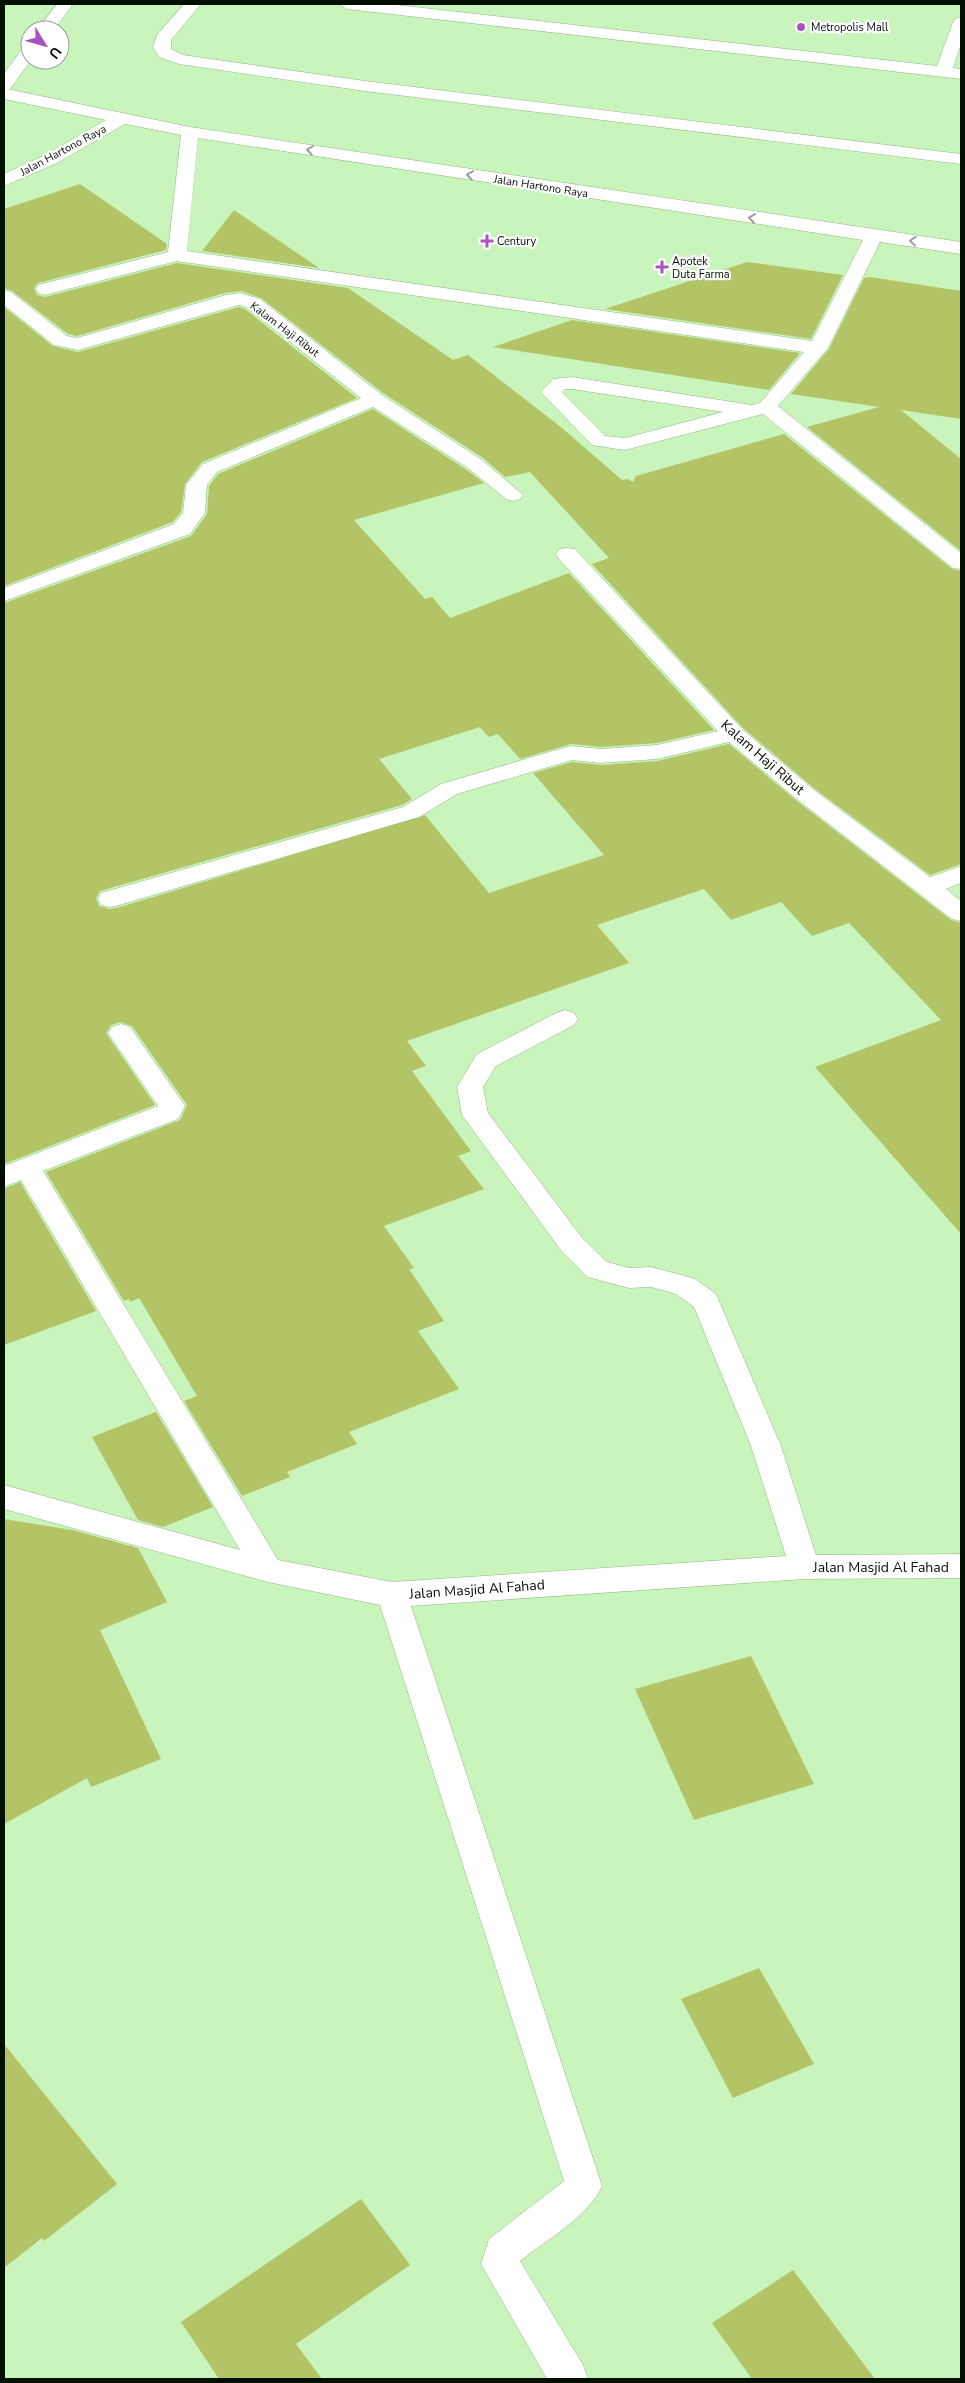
<svg xmlns="http://www.w3.org/2000/svg" width="965" height="2383" font-family="'Nunito Sans',sans-serif">
	<rect width="100%" height="100%" fill="#c9f4bb"/>
	<!-- building -->
	<g fill="#b3c467">
		<path d="M 80,184 L 167,244 L 166,250 L 38,283 L 34,288 L 37,295 L 45,297 L 177,263 L 348,288 L 453,360 L 468,355 L 562,428 L 622,480 L 628,479 L 633,482 L 636,476 L 784,434 L 952,569 L 961,571 L 961,864 L 930,875 L 815,789 L 743,728 L 592,564 L 609,558 L 530,472 L 505,477 L 483,458 L 383,393 L 261,298 L 241,291 L 225,293 L 77,336 L 68,334 L 12,291 L 4,288 L 4,209 Z"/>
		<path d="M 234,210 L 319,268 L 202,251 Z"/>
		<path d="M 747,262 L 843,275 L 811,339 L 605,309 Z"/>
		<path d="M 870,277 L 961,291 L 961,419 L 901,410 L 961,459 L 961,551 L 807,427 L 879,407 L 791,394 L 829,349 L 864,278 Z"/>
		<path d="M 4,307 L 53,346 L 78,352 L 239,307 L 245,309 L 357,398 L 202,462 L 185,484 L 181,512 L 173,522 L 4,586 Z"/>
		<path d="M 572,320 L 800,353 L 769,390 L 493,347 Z"/>
		<path d="M 373,409 L 467,470 L 484,483 L 354,520 L 425,599 L 432,597 L 450,618 L 569,573 L 714,730 L 657,743 L 601,747 L 571,744 L 520,759 L 498,734 L 489,737 L 480,727 L 379,759 L 412,799 L 402,805 L 100,891 L 96,898 L 99,906 L 110,909 L 120,907 L 425,815 L 489,893 L 604,855 L 533,773 L 572,762 L 601,765 L 657,761 L 729,744 L 797,801 L 951,920 L 961,923 L 961,1234 L 815,1067 L 941,1020 L 849,923 L 812,936 L 781,902 L 731,920 L 704,889 L 597,925 L 629,963 L 407,1041 L 426,1066 L 412,1071 L 471,1151 L 458,1156 L 484,1189 L 384,1226 L 414,1268 L 409,1269 L 444,1321 L 418,1331 L 459,1389 L 349,1432 L 357,1444 L 287,1472 L 290,1477 L 242,1496 L 184,1401 L 197,1396 L 139,1298 L 130,1302 L 129,1299 L 124,1301 L 46,1172 L 180,1120 L 187,1105 L 132,1026 L 120,1022 L 111,1025 L 106,1033 L 155,1105 L 4,1164 L 4,603 L 191,536 L 207,514 L 209,486 L 218,474 Z"/>
		<path d="M 20,1182 L 96,1311 L 4,1345 L 4,1189 Z"/>
		<path d="M 156,1412 L 213,1507 L 163,1527 L 138,1520 L 92,1437 Z"/>
		<path d="M 4,1519 L 72,1530 L 138,1548 L 167,1602 L 100,1630 L 161,1759 L 91,1787 L 87,1778 L 4,1824 Z"/>
		<path d="M 751,1656 L 814,1784 L 694,1820 L 635,1689 Z"/>
		<path d="M 759,1968 L 814,2064 L 733,2098 L 681,1999 Z"/>
		<path d="M 4,2044 L 117,2184 L 44,2241 L 42,2238 L 4,2268 Z"/>
		<path d="M 361,2199 L 410,2265 L 296,2344 L 322,2379 L 219,2379 L 181,2322 Z"/>
		<path d="M 793,2270 L 875,2379 L 752,2379 L 712,2323 Z"/>
	</g>
	<g fill="none" stroke-linecap="round" stroke-linejoin="round">
		<defs>
			<g id="minor">
				<path d="M 57,4 L 73,4 L 54,30 L 37,30 Z"/>
				<path d="M 184,4 L 201,4 L 171,40 L 171,49 L 183,55 L 365,81 L 961,154 L 961,164 L 365,91 L 179,64 L 159,57 L 153,47 L 157,35 Z"/>
				<path d="M 339,4 L 388,4 L 937,66 L 953,22 L 955,19 L 961,17 L 961,44 L 953,68 L 961,69 L 961,79 L 347,9 Z"/>
				<path d="M 30,45 L 31,60 L 10,89 L 7,89 L 190,127 L 961,242 L 961,254 L 880,242 L 828,348 L 778,406 L 961,553 L 961,569 L 953,568 L 763,414 L 625,450 L 592,445 L 541,392 L 553,379 L 572,377 L 752,405 L 760,403 L 804,352 L 177,261 L 45,295 L 38,293 L 36,289 L 38,285 L 168,252 L 181,135 L 125,124 L 57,163 L 4,186 L 4,174 L 45,155 L 106,120 L 4,99 L 4,74 L 24,46 ZM 198,138 L 863,240 L 812,341 L 187,251 ZM 565,389 L 572,389 L 723,412 L 625,438 L 605,436 L 562,392 Z"/>
				<path d="M 4,290 L 11,292 L 67,336 L 77,338 L 226,295 L 240,293 L 260,299 L 382,395 L 482,460 L 523,495 L 520,499 L 513,501 L 506,499 L 468,468 L 373,407 L 217,472 L 207,485 L 205,513 L 190,534 L 4,601 L 4,588 L 174,524 L 183,513 L 186,485 L 203,464 L 361,398 L 246,307 L 239,305 L 78,350 L 54,345 L 4,305 Z"/>
				<path d="M 567,548 L 575,549 L 742,729 L 814,790 L 930,877 L 961,866 L 961,883 L 946,889 L 961,901 L 961,921 L 952,919 L 798,800 L 729,742 L 657,759 L 601,763 L 572,760 L 457,794 L 419,817 L 119,905 L 110,907 L 101,905 L 98,899 L 101,893 L 403,807 L 441,784 L 563,748 L 571,746 L 601,749 L 657,745 L 718,731 L 559,559 L 556,554 L 559,549 Z"/>
				<path d="M 565,1010 L 574,1013 L 578,1019 L 574,1025 L 496,1066 L 483,1087 L 488,1113 L 583,1239 L 607,1262 L 629,1268 L 651,1267 L 685,1276 L 695,1279 L 716,1294 L 781,1446 L 816,1555 L 961,1554 L 961,1578 L 805,1579 L 411,1606 L 602,2186 C 589,2216 545,2241 520,2261 L 583,2365 L 588,2379 L 547,2379 L 481,2264 L 489,2239 L 564,2181 L 380,1605 L 268,1582 L 4,1509 L 4,1485 L 240,1550 L 21,1180 L 4,1187 L 4,1166 L 158,1106 L 108,1033 L 112,1027 L 121,1024 L 130,1027 L 181,1100 L 185,1106 L 178,1119 L 43,1171 L 278,1560 L 392,1582 L 786,1556 L 751,1446 L 694,1307 L 676,1294 L 651,1287 L 629,1288 L 588,1277 L 563,1253 L 462,1115 L 457,1087 L 477,1054 L 556,1013 Z"/>
			</g>
		</defs>
		<!-- minor casing -->
		<use href="#minor" stroke="#8fb881" stroke-width="1"/>
		<!-- minor -->
		<use href="#minor" fill="#fff" fill-rule="evenodd"/>
	</g>
	<!-- one-way arrows -->
	<defs><path id="oneway-chevron" d="M-2-3.5L2.5 0L-2 3.5" fill="none" stroke-width="1.6" stroke-linecap="round" stroke-linejoin="round" transform="scale(1.25)"/></defs>
	<g stroke="#9a9f99">
		<use href="#oneway-chevron" transform="translate(310 150) rotate(-171)"/>
		<use href="#oneway-chevron" transform="translate(470 175) rotate(-171)"/>
		<use href="#oneway-chevron" transform="translate(752 218) rotate(-171)"/>
		<use href="#oneway-chevron" transform="translate(913 241) rotate(-173)"/>
	</g>
	<!-- markers -->
	<g fill="#a853c1" stroke="#fff" stroke-width="2">
		<circle cx="801" cy="27" r="5"/>
		<path d="M484.5 233.5h5v5h5v5h-5v5h-5v-5h-5v-5h5z"/>
		<path d="M659.5 259.5h5v5h5v5h-5v5h-5v-5h-5v-5h5z"/>
	</g>
	<g text-anchor="middle" stroke-width="4.5" stroke-linejoin="round" paint-order="stroke">
		<!-- far-poi labels -->
		<g font-size="11" fill="#031001" stroke="#fff" text-anchor="start">
			<text x="811" y="31">Metropolis Mall</text>
			<text x="497" y="245">Century</text>
			<text x="672" y="265">Apotek<tspan x="672" dy="13">Duta Farma</tspan></text>
		</g>
		<!-- far-street labels -->
		<g font-size="11" fill="#031001" stroke="#fff">
			<text transform="translate(63 150) rotate(-28)" y="4">Jalan Hartono Raya</text>
			<text transform="translate(541 186) rotate(9)" y="4">Jalan Hartono Raya</text>
			<text transform="translate(285 329) rotate(37)" y="4">Kalam Haji Ribut</text>
		</g>
		<!-- street labels -->
		<g font-size="14" fill="#031001" stroke="#fff">
			<text transform="translate(763 757) rotate(41)" y="5">Kalam Haji Ribut</text>
			<text x="881" y="1572">Jalan Masjid Al Fahad</text>
			<text transform="translate(477 1589) rotate(-4)" y="5">Jalan Masjid Al Fahad</text>
		</g>
	</g>
	<!-- border -->
	<rect width="965" height="2383" fill="none" stroke="#031001" stroke-width="10"/>
	<!-- north arrow -->
	<g transform="translate(45 45) rotate(127)"><circle r="24" fill="#ffffff" stroke="#9a9f99"/>
	<path d="M0-4L9 19L0 12L-9 19Z" fill="#a853c1"/>
	<text y="-8" font-size="14" font-weight="bold" text-anchor="middle" fill="#031001">U</text>
	</g>
</svg>
